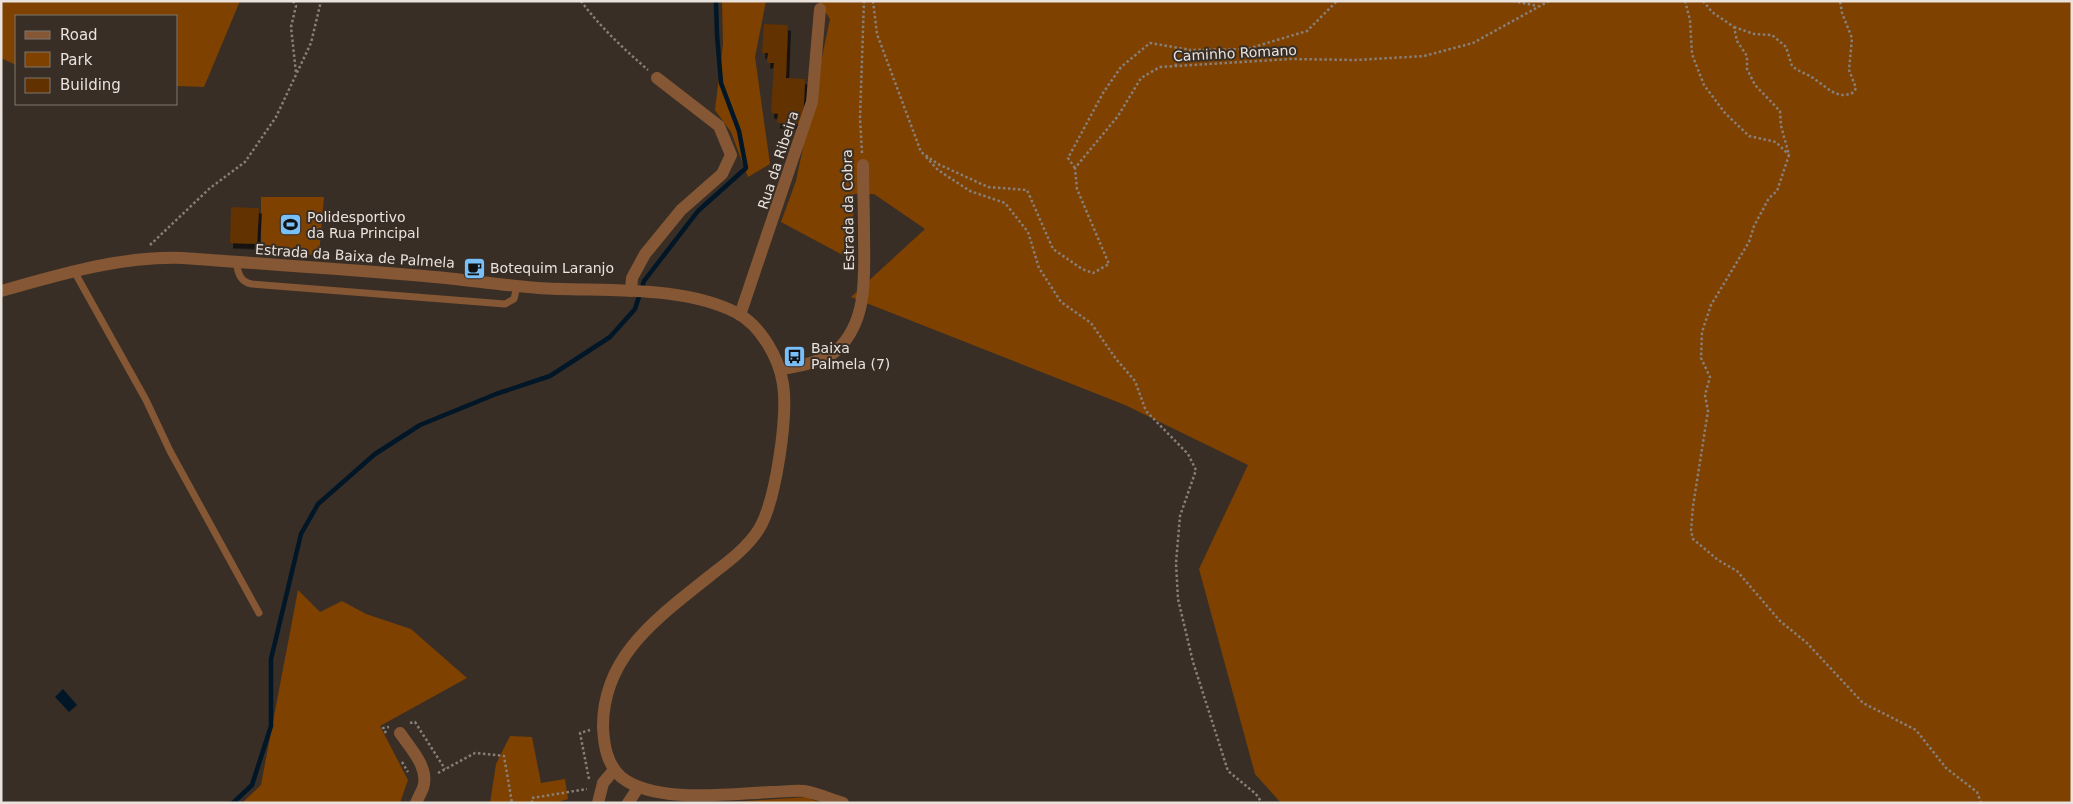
<svg xmlns="http://www.w3.org/2000/svg" width="2073" height="804" font-family="'DejaVu Sans',sans-serif">
	<defs>
		<filter id="shadow"><feDropShadow dx="3" dy="5.5" stdDeviation="0" flood-color="#0009"/></filter>
	</defs>
	<rect width="100%" height="100%" fill="#382e26"/>
	<!-- green -->
	<g fill="#7e4100">
		<path d="M 1,1 L 240,1 L 204,87 L 176,86 L 176,16 L 16,16 L 16,65 L 1,58 Z"/>
		<path d="M 722,1 L 766,1 L 755,57 L 770,164 L 748,177 L 731,132 L 715,110 L 723,44 Z"/>
		<path d="M 818,1 L 2072,1 L 2072,803 L 1281,803 L 1255,774 L 1199,569 L 1248,465 L 1125,405 L 851,297 L 925,229 L 874,194 L 854,194 L 852,260 L 781,222 L 796,181 L 830,19 Z"/>
		<path d="M 261,197 L 324,197 L 319,255 L 261,252 Z"/>
		<path d="M 298,590 L 320,612 L 342,601 L 366,614 L 411,629 L 467,678 L 380,726 L 408,780 L 400,803 L 242,803 L 261,785 Z"/>
		<path d="M 510,736 L 532,737 L 541,783 L 565,779 L 568,799 L 555,803 L 490,803 L 496,764 Z"/>
		<path d="M 807,797 L 820,803 L 717,803 Z"/>
	</g>
	<!-- water -->
	<path fill="#011627" d="M 63,689 L 77,705 L 69,712 L 55,697 Z"/>
	<g fill="none" stroke-linecap="round" stroke-linejoin="round">
		<!-- stream -->
		<path stroke="#011627" stroke-width="4.5" d="M 233,803 L 252,785 L 271,726 L 271,659 L 301,534 L 318,504 L 375,454 L 420,425 L 496,394 L 550,376 L 610,337 L 635,309 L 644,281 L 698,211 L 746,168 L 739,131 L 721,83 L 717,35 L 716,1"/>
	</g>
	<!-- building -->
	<g fill="#623100" filter="url(#shadow)">
		<path d="M 764,24 L 788,25 L 786,78 L 805,79 L 803,124 L 777,123 L 778,114 L 771,113 L 774,63 L 767,63 L 768,53 L 762,53 Z"/>
		<path d="M 231,207 L 259,208 L 257,244 L 230,243 Z"/>
	</g>
	<g fill="none" stroke-linecap="round" stroke-linejoin="round">
		<!-- path -->
		<g stroke="#877f78" stroke-width="2.5" stroke-dasharray="2.5 2.5" stroke-linecap="butt">
			<path d="M 293,1 L 296,6 L 291,27 L 296,73"/>
			<path d="M 581,1 C 600,27 624,49 648,70"/>
			<path d="M 873,1 L 877,34 L 921,152 L 938,164 L 988,187 L 1027,190 L 1053,249 L 1082,269 L 1093,273 L 1109,264 L 1077,189 L 1075,168 L 1118,116 L 1141,78 L 1160,67 L 1291,59 L 1357,60 L 1424,56 L 1473,43 L 1549,1"/>
			<path d="M 1513,1 L 1538,6"/>
			<path d="M 1685,1 L 1690,20 L 1692,54 L 1704,85 L 1725,113 L 1749,136 L 1776,142 L 1789,155"/>
			<path d="M 1703,1 L 1712,12 L 1734,27 L 1737,41 L 1747,56 L 1747,69 L 1755,85 L 1780,111 L 1781,126 L 1789,155 L 1777,191 L 1769,198 L 1754,226 L 1749,242 L 1711,305 L 1702,332 L 1701,358 L 1710,377 L 1705,395 L 1708,411 L 1693,506 L 1691,531 L 1693,539 L 1718,560 L 1737,571 L 1780,621 L 1807,643 L 1863,703 L 1916,730 L 1946,768 L 1977,792 L 1981,803"/>
			<path d="M 1734,27 L 1754,34 L 1772,35 L 1786,47 L 1792,66 C 1798,71 1804,73 1810,76 C 1824,84 1837,102 1854,92 L 1856,88 L 1849,70 L 1852,38 L 1842,13 L 1840,1"/>
			<path d="M 1175,66 L 1191,50 L 1247,49 L 1307,31 L 1337,1"/>
			<path d="M 862,153 L 860,118 L 864,1"/>
			<path d="M 926,157 L 938,170 L 970,191 L 1005,203 L 1028,232 L 1039,268 L 1061,302 L 1091,323 L 1116,359 L 1135,381 L 1146,411 L 1188,454 L 1196,470 L 1180,516 L 1176,563 L 1178,599 L 1193,662 L 1228,771 L 1256,794 L 1262,803"/>
			<path d="M 1075,168 L 1068,158 L 1103,93 L 1121,67 L 1150,43 L 1191,50"/>
			<path d="M 150,245 L 210,188 L 245,162 L 276,117 L 311,43 L 321,1"/>
			<path d="M 410,723 L 415,722 L 445,769"/>
			<path d="M 386,733 L 383,728 L 389,727"/>
			<path d="M 402,762 L 408,772"/>
			<path d="M 438,773 L 475,753 L 504,756 L 512,803"/>
			<path d="M 589,779 L 580,733 L 590,730"/>
			<path d="M 532,803 L 532,798 L 587,789"/>
		</g>
		<!-- service -->
		<g stroke="#855734" stroke-width="7">
			<path d="M 236,262 C 238,273 240,282 252,284 L 505,304 L 514,299 L 517,286"/>
			<path d="M 74,271 L 146,400 L 170,451 L 259,613"/>
		</g>
		<!-- minor -->
		<g stroke="#855734" stroke-width="12">
			<path d="M 631,291 L 632,278 L 645,254 L 681,210 L 722,174 L 731,155 L 719,126 L 657,78"/>
			<path d="M 740,315 L 812,102 L 820,9"/>
			<path d="M 780,370 C 797,366 824,362 837,350 C 869,320 864,273 864,234 C 864,211 863,188 863,165"/>
			<path d="M 400,733 C 410,748 430,768 423,788 C 421,793 418,798 416,803"/>
			<path d="M 598,803 L 603,783 L 614,770"/>
			<path d="M 628,803 L 638,788"/>
		</g>
		<!-- tertiary -->
		<path stroke="#855734" stroke-width="12" d="M 1,291 C 62,274 120,256 183,258 C 264,264 344,269 424,276 C 462,279 500,285 538,288 C 600,292 681,284 737,313 C 761,326 779,358 783,384 C 788,416 776,501 759,529 C 747,548 728,562 711,575 C 660,616 602,655 603,728 C 604,746 607,764 621,777 C 655,804 727,794 771,792 C 781,792 794,790 804,791 C 817,793 830,799 843,803"/>
	</g>
	<!-- icons -->
	<defs>
		<symbol id="stadium-square" viewBox="-11 -11 22 22"><rect x="-9" y="-9" width="18" height="18" rx="4" fill="#79bff8" stroke="#382e26"/><path d="M0-5a6.5 5 0 1 0 0 10a6.5 5 0 1 0 0-10ZM-3.5-1.8h7v3.6h-7Z" fill="#111"/></symbol>
		<symbol id="cafe-square" viewBox="-11 -11 22 22"><rect x="-9" y="-9" width="18" height="18" rx="4" fill="#79bff8" stroke="#382e26"/><path d="M-5.5-4.5H6V0H3Q3 3.5 0 3.5H-2.5Q-5.5 3.5-5.5 0ZM3-3.2v2h1.7v-2ZM-6 4.5H4V6H-6Z" fill="#111"/></symbol>
		<symbol id="bus-square" viewBox="-11 -11 22 22"><rect x="-9" y="-9" width="18" height="18" rx="4" fill="#79bff8" stroke="#382e26"/><path d="M-5-6H5V4H4V6H2V4H-2V6H-4V4H-5ZM-3.5-4V0h7V-4ZM-3.5 1.2v1.5H-2V1.2ZM2 1.2v1.5H3.5V1.2Z" fill="#111"/></symbol>
	</defs>
	<g fill-rule="evenodd">
		<use href="#stadium-square" x="278" y="212" width="25" height="25"/>
		<use href="#cafe-square" x="462" y="256" width="25" height="25"/>
		<use href="#bus-square" x="782" y="344" width="25" height="25"/>
	</g>
	<g text-anchor="middle" stroke-width="4" stroke-linejoin="round" paint-order="stroke">
		<!-- street labels -->
		<g font-size="14" fill="#e9e2dd" stroke="#382e26">
			<text transform="translate(1235 53) rotate(-3)" y="5">Caminho Romano</text>
			<text transform="translate(778 160) rotate(-72)" y="5">Rua da Ribeira</text>
			<text transform="translate(848 210) rotate(-91)" y="5">Estrada da Cobra</text>
			<text transform="translate(355 256) rotate(4)" y="5">Estrada da Baixa de Palmela</text>
		</g>
		<!-- poi labels -->
		<g font-size="14" fill="#e9e2dd" stroke="#382e26" text-anchor="start">
			<text x="307" y="222">Polidesportivo<tspan x="307" dy="16">da Rua Principal</tspan></text>
			<text x="490" y="273">Botequim Laranjo</text>
			<text x="811" y="353">Baixa<tspan x="811" dy="16">Palmela (7)</tspan></text>
		</g>
	</g>
	<!-- border -->
	<rect width="2073" height="804" fill="none" stroke="#e9e2dd" stroke-width="5"/>
	<!-- legend -->
	<rect x="15" y="15" width="162" height="90" fill="#382e26" stroke="#7f766f"/>
	<rect x="25" y="31" width="25" height="8" fill="#855734" stroke="#7f766f"/>
	<text x="60" y="40" font-size="15" fill="#e9e2dd">Road</text>
	<rect x="25" y="52" width="25" height="15" fill="#7e4100" stroke="#7f766f"/>
	<text x="60" y="65" font-size="15" fill="#e9e2dd">Park</text>
	<rect x="25" y="78" width="25" height="15" fill="#623100" stroke="#7f766f"/>
	<text x="60" y="90" font-size="15" fill="#e9e2dd">Building</text>
</svg>
